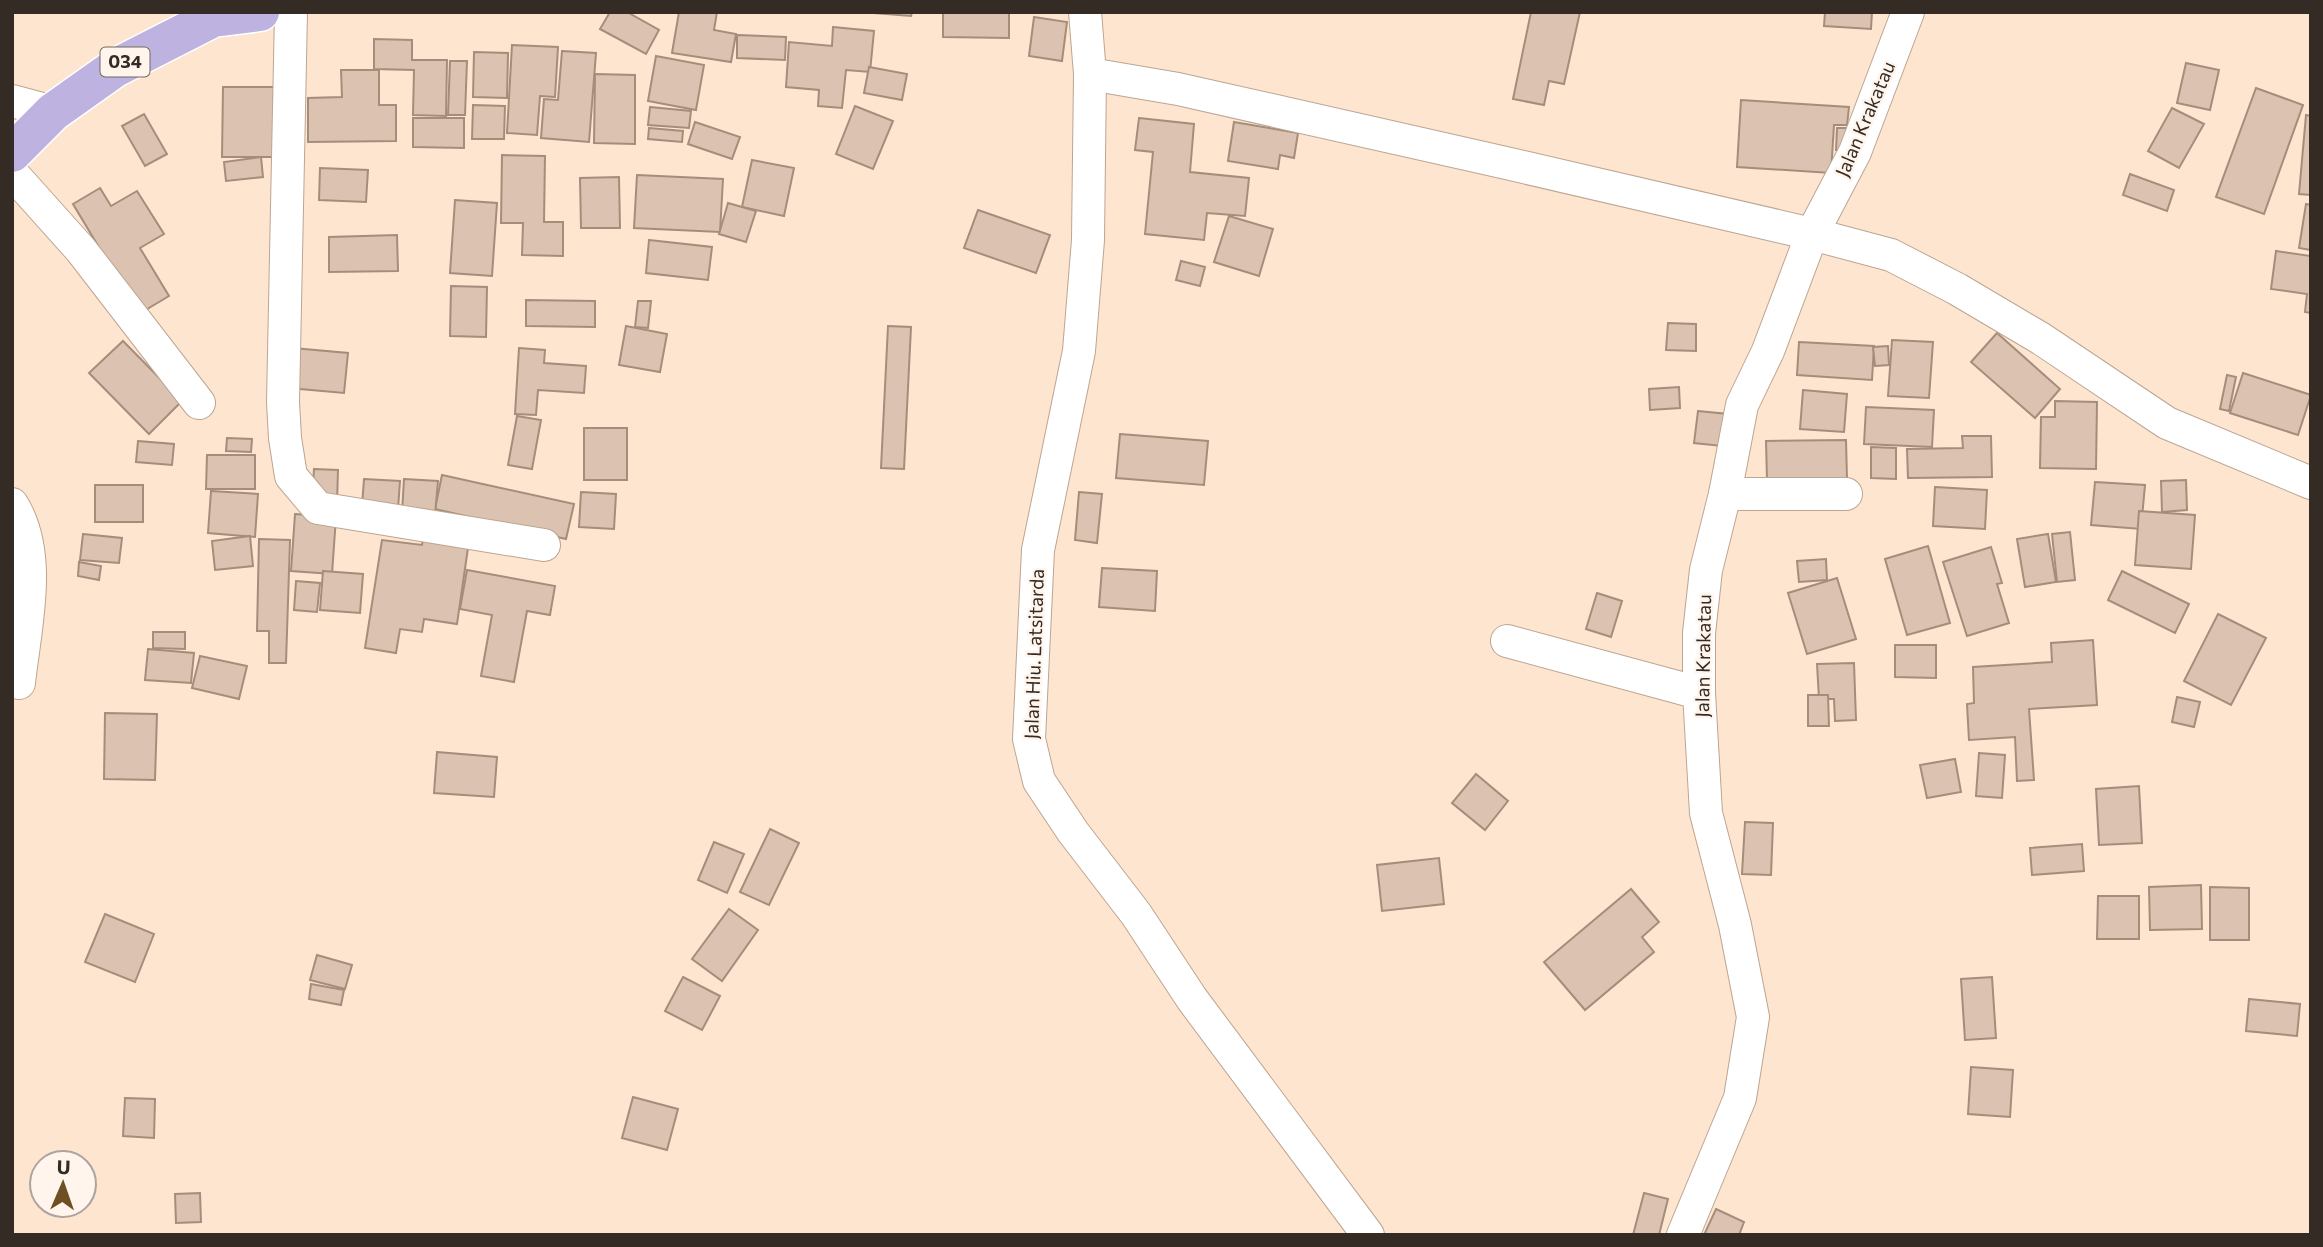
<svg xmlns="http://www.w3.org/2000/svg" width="2323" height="1247" font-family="Commissioner,sans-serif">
	<rect width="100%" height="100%" fill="#fde5d0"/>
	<!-- building -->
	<g fill="#dcc3b1" stroke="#a58d7c" stroke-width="2">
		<path d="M 610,12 L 627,12 L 659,30 L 646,54 L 600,29 Z"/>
		<path d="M 679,12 L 717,12 L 714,30 L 736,34 L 731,62 L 672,53 Z"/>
		<path d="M 860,12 L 912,12 L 911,16 Z"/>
		<path d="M 943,12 L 1009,12 L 1009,38 L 943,37 Z"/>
		<path d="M 1531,12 L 1580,12 L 1564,84 L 1549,81 L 1544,105 L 1513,99 Z"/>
		<path d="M 1825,12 L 1872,12 L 1871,29 L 1824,26 Z"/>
		<path d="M 1034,17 L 1067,22 L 1062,61 L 1029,56 Z"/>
		<path d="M 833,27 L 874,31 L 870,72 L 846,70 L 842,108 L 818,106 L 819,90 L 786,87 L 789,42 L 832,46 Z"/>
		<path d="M 737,35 L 786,37 L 785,60 L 737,58 Z"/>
		<path d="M 374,39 L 412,40 L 412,60 L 447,60 L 446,116 L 413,115 L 414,70 L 374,69 Z"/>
		<path d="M 512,45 L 558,47 L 555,97 L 540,96 L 537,135 L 507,133 Z"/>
		<path d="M 562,51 L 596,53 L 589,142 L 541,138 L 544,99 L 558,100 Z"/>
		<path d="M 474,52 L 508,53 L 507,98 L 473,97 Z"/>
		<path d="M 656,56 L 704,65 L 696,110 L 648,101 Z"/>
		<path d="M 450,61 L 467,61 L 465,115 L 448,115 Z"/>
		<path d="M 2186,63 L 2219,70 L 2210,110 L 2177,103 Z"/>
		<path d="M 869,67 L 907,74 L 902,100 L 864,93 Z"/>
		<path d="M 341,70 L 379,70 L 379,105 L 396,105 L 396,141 L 308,142 L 308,98 L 342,97 Z"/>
		<path d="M 595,74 L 635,75 L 635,144 L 594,143 Z"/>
		<path d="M 223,87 L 275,87 L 276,157 L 222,157 Z"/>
		<path d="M 2256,88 L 2303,105 L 2264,214 L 2216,197 Z"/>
		<path d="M 1741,100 L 1849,107 L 1847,125 L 1834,125 L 1831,173 L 1737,167 Z"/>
		<path d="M 473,105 L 505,106 L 504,139 L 472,139 Z"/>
		<path d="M 855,106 L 893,121 L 873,169 L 836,154 Z"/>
		<path d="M 650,107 L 691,111 L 689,128 L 648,125 Z"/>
		<path d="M 2172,108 L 2204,124 L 2179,168 L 2148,151 Z"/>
		<path d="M 144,114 L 167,154 L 145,166 L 122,126 Z"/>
		<path d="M 2306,115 L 2311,116 L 2311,195 L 2299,194 Z"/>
		<path d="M 413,118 L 464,118 L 464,148 L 413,147 Z"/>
		<path d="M 1139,118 L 1194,124 L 1190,172 L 1249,178 L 1245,216 L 1207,213 L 1204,240 L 1145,234 L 1153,152 L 1135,150 Z"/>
		<path d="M 695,122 L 740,137 L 732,159 L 688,144 Z"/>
		<path d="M 1234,122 L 1298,133 L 1294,158 L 1280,155 L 1278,169 L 1228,161 Z"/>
		<path d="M 649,128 L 683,131 L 682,142 L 648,139 Z"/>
		<path d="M 1837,128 L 1849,128 L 1849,150 L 1836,150 Z"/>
		<path d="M 502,155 L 545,156 L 544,222 L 563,222 L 563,256 L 522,255 L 523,223 L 501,223 Z"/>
		<path d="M 261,157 L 263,177 L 226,181 L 224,162 Z"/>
		<path d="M 752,160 L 794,168 L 784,216 L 742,207 Z"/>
		<path d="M 320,168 L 368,170 L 366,202 L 319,200 Z"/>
		<path d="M 2130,174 L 2174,190 L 2167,211 L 2123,195 Z"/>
		<path d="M 637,175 L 723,179 L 720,232 L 634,228 Z"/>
		<path d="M 619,177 L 620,228 L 581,228 L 580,178 Z"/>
		<path d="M 100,188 L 111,206 L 137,191 L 164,234 L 140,248 L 169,296 L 139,314 L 73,204 Z"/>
		<path d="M 455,200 L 497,203 L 492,276 L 450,273 Z"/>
		<path d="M 728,203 L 756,211 L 746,242 L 719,234 Z"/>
		<path d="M 2306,204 L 2311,205 L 2311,250 L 2299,248 Z"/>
		<path d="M 978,210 L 1050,235 L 1036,273 L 964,248 Z"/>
		<path d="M 1229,216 L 1273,229 L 1259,276 L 1214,262 Z"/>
		<path d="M 397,235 L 398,271 L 329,272 L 329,237 Z"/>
		<path d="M 649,240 L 712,247 L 708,280 L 646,273 Z"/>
		<path d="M 2276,251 L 2311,256 L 2311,313 L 2305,312 L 2307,294 L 2271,289 Z"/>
		<path d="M 1181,261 L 1205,267 L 1200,286 L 1176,280 Z"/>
		<path d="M 451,286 L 487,287 L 486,337 L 450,336 Z"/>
		<path d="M 526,300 L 595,301 L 595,327 L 526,326 Z"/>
		<path d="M 638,301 L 651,301 L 648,328 L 635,327 Z"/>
		<path d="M 1668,323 L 1696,324 L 1696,351 L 1666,350 Z"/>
		<path d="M 626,326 L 667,334 L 660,372 L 619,365 Z"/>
		<path d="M 888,326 L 911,327 L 904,469 L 881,468 Z"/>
		<path d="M 1997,333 L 2060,389 L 2035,418 L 1971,362 Z"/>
		<path d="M 1892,340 L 1933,342 L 1929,398 L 1888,396 Z"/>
		<path d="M 123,341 L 182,401 L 149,434 L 89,373 Z"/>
		<path d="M 1799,342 L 1874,346 L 1872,380 L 1797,375 Z"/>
		<path d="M 1888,346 L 1889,365 L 1875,366 L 1873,347 Z"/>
		<path d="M 293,348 L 348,353 L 344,393 L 289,388 Z"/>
		<path d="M 519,348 L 545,350 L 544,363 L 586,366 L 584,393 L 538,390 L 536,415 L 515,414 Z"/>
		<path d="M 2243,373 L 2311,395 L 2298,435 L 2230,413 Z"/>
		<path d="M 2227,375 L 2236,377 L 2229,411 L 2220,409 Z"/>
		<path d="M 1679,387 L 1680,408 L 1650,410 L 1649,389 Z"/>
		<path d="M 1803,390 L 1847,394 L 1844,432 L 1800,429 Z"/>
		<path d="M 2055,401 L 2097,402 L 2096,469 L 2040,468 L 2041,417 L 2055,417 Z"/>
		<path d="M 1866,407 L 1934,410 L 1932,447 L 1864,444 Z"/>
		<path d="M 1698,411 L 1728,414 L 1722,446 L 1694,443 Z"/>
		<path d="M 517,416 L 541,420 L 532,469 L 508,465 Z"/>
		<rect x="584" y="428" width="43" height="52"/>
		<path d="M 1120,434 L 1208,441 L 1204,485 L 1116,478 Z"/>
		<path d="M 1962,436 L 1991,436 L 1992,477 L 1908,478 L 1907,449 L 1963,448 Z"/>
		<path d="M 227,438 L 252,439 L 251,452 L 226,451 Z"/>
		<path d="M 1846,440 L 1847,479 L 1767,480 L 1766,441 Z"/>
		<path d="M 138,441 L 174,444 L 172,465 L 136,462 Z"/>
		<path d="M 1871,447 L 1896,448 L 1896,479 L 1871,478 Z"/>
		<path d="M 207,455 L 255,455 L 255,489 L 206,489 Z"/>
		<path d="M 314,469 L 338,470 L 337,502 L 312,501 Z"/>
		<path d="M 442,475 L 574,504 L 566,539 L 435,509 Z"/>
		<path d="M 364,479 L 400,481 L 398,509 L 362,506 Z"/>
		<path d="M 404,479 L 438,481 L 435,515 L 402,513 Z"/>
		<path d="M 2186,480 L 2187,510 L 2162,512 L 2161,481 Z"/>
		<path d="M 2095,482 L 2145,485 L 2141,529 L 2091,525 Z"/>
		<rect x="95" y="485" width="48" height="37"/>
		<path d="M 1935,487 L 1987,490 L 1985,529 L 1933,526 Z"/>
		<path d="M 211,491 L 258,494 L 255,537 L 208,533 Z"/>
		<path d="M 581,492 L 616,494 L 614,529 L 579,527 Z"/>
		<path d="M 1079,492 L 1102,494 L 1097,543 L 1075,540 Z"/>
		<path d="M 2139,511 L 2195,515 L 2191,569 L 2135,565 Z"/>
		<path d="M 295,514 L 336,517 L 332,574 L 291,571 Z"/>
		<path d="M 425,527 L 470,534 L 457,624 L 424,619 L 422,632 L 400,629 L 396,653 L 365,648 L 382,540 L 422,545 Z"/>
		<path d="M 2070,532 L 2075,580 L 2057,582 L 2052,534 Z"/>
		<path d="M 83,534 L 122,538 L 119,563 L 80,560 Z"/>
		<path d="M 2048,534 L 2056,582 L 2025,587 L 2017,539 Z"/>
		<path d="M 250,536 L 253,566 L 215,570 L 212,541 Z"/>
		<path d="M 259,539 L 290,540 L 286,663 L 269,663 L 269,631 L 257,631 Z"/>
		<path d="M 1928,546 L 1950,623 L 1907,635 L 1885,559 Z"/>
		<path d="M 1991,547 L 2002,583 L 1997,584 L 2009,623 L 1967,636 L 1943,562 Z"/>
		<path d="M 1826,559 L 1827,580 L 1799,582 L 1797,561 Z"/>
		<path d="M 79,562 L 101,566 L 99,580 L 78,576 Z"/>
		<path d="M 1102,568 L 1157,571 L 1155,611 L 1099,607 Z"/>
		<path d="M 467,570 L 555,586 L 550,615 L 527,611 L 514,682 L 481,676 L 492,615 L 460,609 Z"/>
		<path d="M 323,571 L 363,574 L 360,613 L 320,610 Z"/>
		<path d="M 2122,571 L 2189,604 L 2175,633 L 2108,600 Z"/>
		<path d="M 1837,578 L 1856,639 L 1807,654 L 1788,593 Z"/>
		<path d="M 296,581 L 320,583 L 317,612 L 294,610 Z"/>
		<path d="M 1597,593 L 1622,601 L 1611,637 L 1586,629 Z"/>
		<path d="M 2218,614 L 2266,638 L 2231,705 L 2184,681 Z"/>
		<path d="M 153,632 L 185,632 L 185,649 L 153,648 Z"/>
		<path d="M 2093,640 L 2097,705 L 2029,709 L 2034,780 L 2017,781 L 2015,737 L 1969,740 L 1967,704 L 1974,703 L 1973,667 L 2052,662 L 2051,643 Z"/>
		<path d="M 1895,645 L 1936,645 L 1936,678 L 1895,677 Z"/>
		<path d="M 148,649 L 194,653 L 191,683 L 145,680 Z"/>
		<path d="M 200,656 L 247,666 L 239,699 L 192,688 Z"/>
		<path d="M 1854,663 L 1856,720 L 1835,721 L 1834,699 L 1819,699 L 1817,664 Z"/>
		<path d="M 1808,695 L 1828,695 L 1829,726 L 1808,726 Z"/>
		<path d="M 2177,697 L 2200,702 L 2194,727 L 2172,722 Z"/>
		<path d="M 105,713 L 157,714 L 155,780 L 104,779 Z"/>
		<path d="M 437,752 L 497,757 L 494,797 L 434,793 Z"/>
		<path d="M 1979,753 L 2005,755 L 2002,798 L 1976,796 Z"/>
		<path d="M 1955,759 L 1961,792 L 1927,798 L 1920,765 Z"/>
		<path d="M 1476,774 L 1508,801 L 1485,830 L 1452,803 Z"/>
		<path d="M 2139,786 L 2142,843 L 2099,845 L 2096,789 Z"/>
		<path d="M 1745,822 L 1773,823 L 1771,875 L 1742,874 Z"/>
		<path d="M 770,829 L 799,843 L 769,905 L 740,892 Z"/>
		<path d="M 714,842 L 744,854 L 727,893 L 698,880 Z"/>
		<path d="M 2082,844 L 2084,871 L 2032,875 L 2030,848 Z"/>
		<path d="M 1439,858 L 1444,904 L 1382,911 L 1377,865 Z"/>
		<path d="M 2201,885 L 2202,929 L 2150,930 L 2149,887 Z"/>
		<path d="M 2210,887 L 2249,888 L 2249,940 L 2210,940 Z"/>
		<path d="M 1631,889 L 1659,922 L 1642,937 L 1654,952 L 1585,1010 L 1544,962 Z"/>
		<path d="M 2098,896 L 2139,896 L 2139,939 L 2097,939 Z"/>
		<path d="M 729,909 L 758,930 L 722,981 L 692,959 Z"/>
		<path d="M 105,914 L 154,934 L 135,982 L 85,962 Z"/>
		<path d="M 317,955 L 352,965 L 345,989 L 310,980 Z"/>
		<path d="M 683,977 L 720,996 L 702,1030 L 665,1011 Z"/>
		<path d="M 1992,977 L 1996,1038 L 1965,1040 L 1961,979 Z"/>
		<path d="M 311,984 L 344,990 L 341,1005 L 309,999 Z"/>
		<path d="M 2249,999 L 2300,1004 L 2297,1036 L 2246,1031 Z"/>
		<path d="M 1971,1067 L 2013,1070 L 2010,1117 L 1968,1114 Z"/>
		<path d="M 633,1097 L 678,1109 L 667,1150 L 622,1138 Z"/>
		<path d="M 125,1098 L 155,1099 L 154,1138 L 123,1136 Z"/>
		<path d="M 200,1193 L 201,1222 L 176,1223 L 175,1194 Z"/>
		<path d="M 1644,1193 L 1668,1199 L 1659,1235 L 1633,1235 Z"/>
		<path d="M 1716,1209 L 1744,1222 L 1739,1235 L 1704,1235 Z"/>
	</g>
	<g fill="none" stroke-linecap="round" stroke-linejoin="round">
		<defs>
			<g id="street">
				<path d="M 291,12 L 283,402 L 285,438 L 291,476 L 318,508 L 544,545"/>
				<path d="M 1085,12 L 1090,74 L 1088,240 L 1079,351 L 1038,550 L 1029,739 L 1039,781 L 1073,832 L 1136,914 L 1192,999 L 1368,1235"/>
				<path d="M 1090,74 L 1178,89 L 1506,163 L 1812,234 L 1891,255 L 1957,289 L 2040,338 L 2167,423 L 2311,483"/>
				<path d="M 12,101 L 53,112"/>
				<path d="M 12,173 L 81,250 L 199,403"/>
				<path d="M 1725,494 L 1846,494"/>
				<path d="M 12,504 C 44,555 25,626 19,683"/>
				<path d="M 1507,641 L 1699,693"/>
				<path d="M 1683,1235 L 1740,1098 L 1753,1017 L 1735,925 L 1706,813 L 1699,693 L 1699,633 L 1706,570 L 1725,494 L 1742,405 L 1768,351 L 1812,234 L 1855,152 L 1908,12"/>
			</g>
			<path id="primary" d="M 12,153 L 53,112 L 115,68 L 213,18 L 260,12"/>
		</defs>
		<!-- street casing -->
		<use href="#street" stroke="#bca592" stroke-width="34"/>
		<!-- primary casing -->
		<use href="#primary" stroke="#fff" stroke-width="41"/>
		<!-- street -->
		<use href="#street" stroke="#fff" stroke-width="32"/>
		<!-- primary -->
		<use href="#primary" stroke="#beb3e0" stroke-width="38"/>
	</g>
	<g text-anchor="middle" stroke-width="5" stroke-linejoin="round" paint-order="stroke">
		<!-- shield labels -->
		<rect fill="#fff5ed" stroke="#716860" stroke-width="2" x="100.5" y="47.5" width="49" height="29" rx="5"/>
		<g font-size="18" font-weight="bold" fill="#342b24">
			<text x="125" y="68">034</text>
		</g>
		<!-- street labels -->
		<g font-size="19" fill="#342b24" stroke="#fff5ed">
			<text transform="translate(1865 119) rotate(-67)" y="7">Jalan Krakatau</text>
			<text transform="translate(1034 654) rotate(-88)" y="7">Jalan Hiu. Latsitarda</text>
			<text transform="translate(1703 656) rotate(-89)" y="7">Jalan Krakatau</text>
		</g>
	</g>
	<!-- border -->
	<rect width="2323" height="1247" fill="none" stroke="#342b24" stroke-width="28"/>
	<!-- north arrow -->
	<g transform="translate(63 1184) rotate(2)"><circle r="33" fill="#fff5ed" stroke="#aea49d" stroke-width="2"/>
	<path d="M0-5L12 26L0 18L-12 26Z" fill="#6e5024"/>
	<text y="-10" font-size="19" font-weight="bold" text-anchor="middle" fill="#342b24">U</text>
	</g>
</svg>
